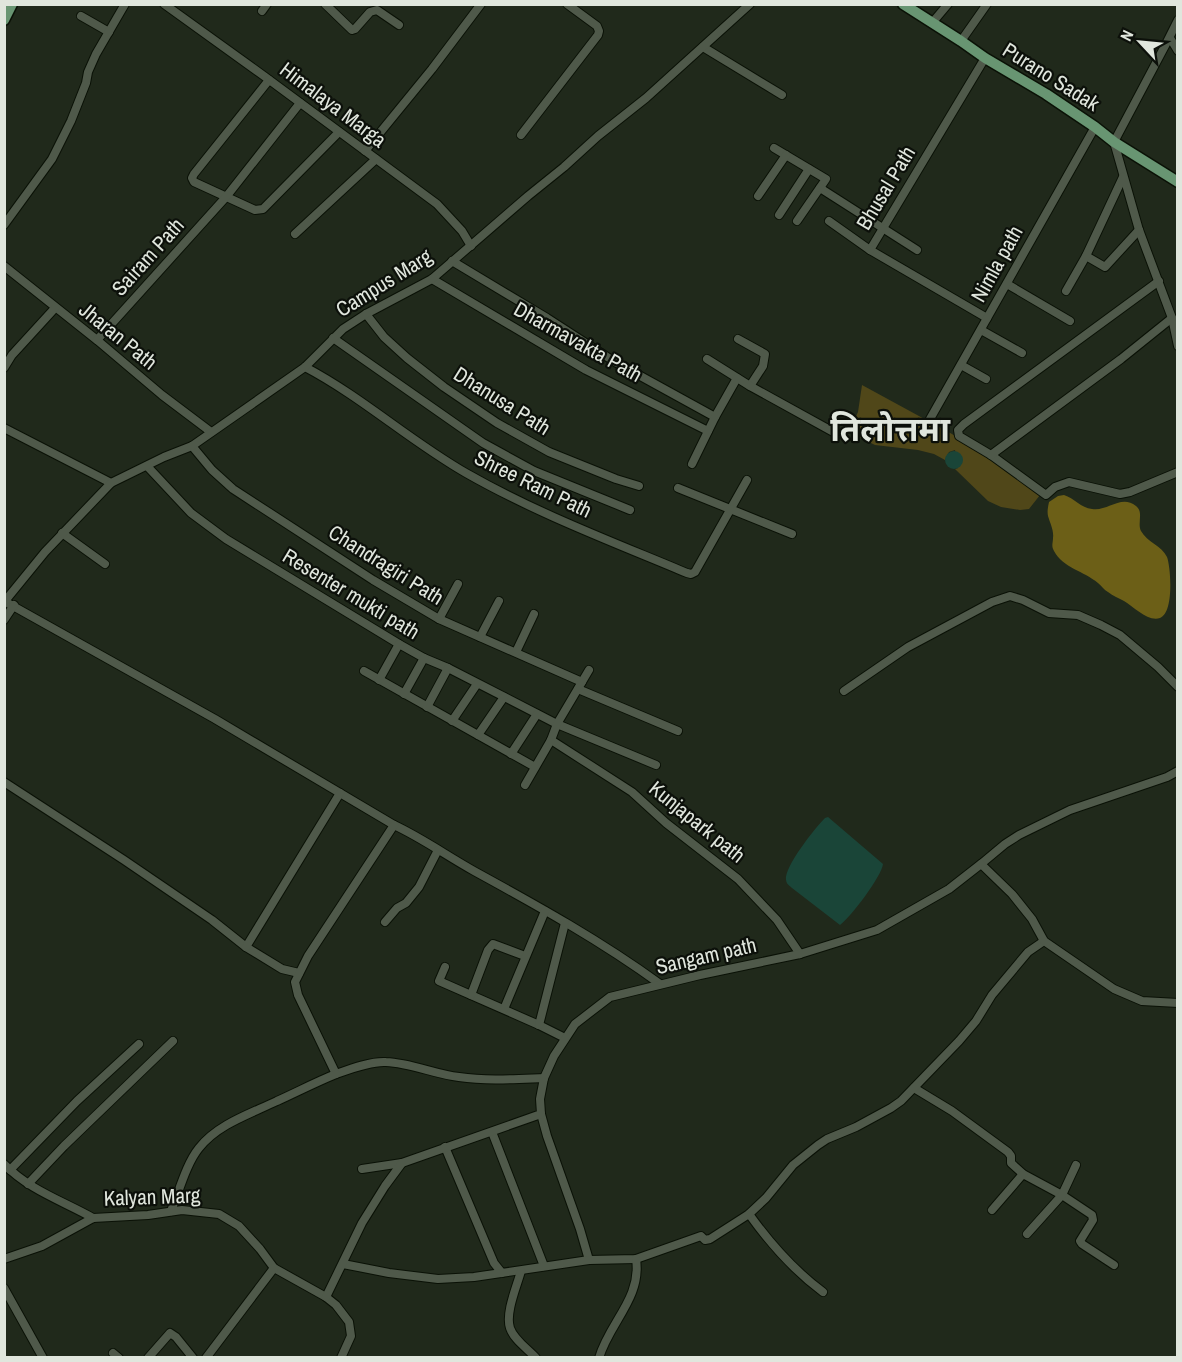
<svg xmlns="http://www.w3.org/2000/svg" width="1182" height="1362" font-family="'Archivo Narrow','Noto Sans Devanagari',sans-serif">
	<rect width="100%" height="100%" fill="#20291b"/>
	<!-- green -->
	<path fill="#504719" d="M 862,385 L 952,434 L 990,459 L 1040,495 L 1029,509 L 1020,510 L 1001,507 L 988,501 L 955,469 L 958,468 L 955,450 L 949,452 L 945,460 L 934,454 L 918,450 L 875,445 L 849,432 L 858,412 Z"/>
	<!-- forest -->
	<path fill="#6c5f17" d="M 1064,495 C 1074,498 1081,508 1092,509 C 1107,512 1121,494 1136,506 C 1144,512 1137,523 1141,531 C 1147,542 1162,546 1167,557 C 1171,568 1174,613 1160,618 C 1148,622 1134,607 1124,601 C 1119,598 1113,596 1108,592 C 1104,590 1102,586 1098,583 C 1084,571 1063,568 1054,551 C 1051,546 1053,543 1053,538 C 1054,530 1050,523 1048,516 C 1047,511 1048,507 1049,502 L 1058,496 Z"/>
	<!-- water -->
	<g fill="#1a4538">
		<circle cx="954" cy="460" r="9"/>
		<path d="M 828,817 L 883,864 C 882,876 850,918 840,925 L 792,888 C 789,885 787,885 786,880 C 784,867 815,828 825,818 Z"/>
	</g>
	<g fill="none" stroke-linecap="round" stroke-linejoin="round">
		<defs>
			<g id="minor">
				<path d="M 164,4 L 264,76 L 437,204 L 462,231 L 471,246"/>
				<path d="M 325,4 L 352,30 L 355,29 L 370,12 L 377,10 L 399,25"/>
				<path d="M 262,11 L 267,4"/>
				<path d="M 81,16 L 109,32"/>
				<path d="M 1178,20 L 1166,44 L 1114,142 L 1139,230 L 1172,318 L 1178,346"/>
				<path d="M 932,23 L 948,4"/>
				<path d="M 1170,38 L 1178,51"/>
				<path d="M 961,41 L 987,4"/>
				<path d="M 703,47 L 782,95"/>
				<path d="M 985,58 L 870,250 L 987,318"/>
				<path d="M 269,80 L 194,174 L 192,178 L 194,182 L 255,210 L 263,209 L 339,132"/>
				<path d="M 521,135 L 598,35 L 599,31 L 597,26 L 567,4"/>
				<path d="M 774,148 L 826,179 L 797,221"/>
				<path d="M 365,151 L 432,69 L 481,4"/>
				<path d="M 820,188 L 917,250"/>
				<path d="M 758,196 L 786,155"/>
				<path d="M 779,215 L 809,169"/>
				<path d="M 829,221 L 870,250"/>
				<path d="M 4,225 L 52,159 L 71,121 L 86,83 L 88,72 L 96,54 L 125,4"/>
				<path d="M 295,234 L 376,159"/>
				<path d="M 1086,256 L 1105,267 L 1139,230"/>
				<path d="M 452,261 L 547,318 L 615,362 L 715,417"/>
				<path d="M 4,266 L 97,340 L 162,395 L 211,432"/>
				<path d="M 432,279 L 586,370 L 708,431"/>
				<path d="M 1159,281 L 964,424 L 958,430 L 959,436 L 991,455 L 1046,495 L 1055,487 L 1069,482 L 1120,494 L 1130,492 L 1178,472"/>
				<path d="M 1007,284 L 1070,321"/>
				<path d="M 1066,291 L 1086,256 L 1123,177"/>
				<path d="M 366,314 L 384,337 L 407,358 L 444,387 L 497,423 L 549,452 L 616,479 L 639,486"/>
				<path d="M 981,330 L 1022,353"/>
				<path d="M 333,338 L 483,443 L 534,471 L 630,510"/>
				<path d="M 738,339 L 765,354 L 763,366 L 750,386"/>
				<path d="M 97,340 L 226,197 L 300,103"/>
				<path d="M 707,359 L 750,386 L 837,434"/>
				<path d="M 961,365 L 986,379"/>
				<path d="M 305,367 C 362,397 410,441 466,473 C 536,513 613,542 687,573 L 691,574 L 695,572 L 747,480"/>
				<path d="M 4,368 L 12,355 L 55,308"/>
				<path d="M 930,419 L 1095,127"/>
				<path d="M 4,428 L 111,483"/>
				<path d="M 192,446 L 212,470 L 233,489 L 373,580 L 439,619 L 582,682"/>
				<path d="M 991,455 L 1121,359 L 1172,318"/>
				<path d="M 692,464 L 715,417 L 737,378"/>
				<path d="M 147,466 L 191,513 L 226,539 L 399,644 L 424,658 L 448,668 L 557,724 L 656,765"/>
				<path d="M 678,488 L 792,534"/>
				<path d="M 62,533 L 105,564"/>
				<path d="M 4,601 L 215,719 L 394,825 C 422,838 447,856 474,871 C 538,906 601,941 660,984"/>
				<path d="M 5,601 L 45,552 L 111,483 L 164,457 L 192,446 L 305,367 L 343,329 L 366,314 L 432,279 L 528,196 L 564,167 L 598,136 L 646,98 L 750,4"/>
				<path d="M 439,619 L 458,584"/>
				<path d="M 4,620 L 14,605"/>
				<path d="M 480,637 L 499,601"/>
				<path d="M 516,652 L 534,614"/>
				<path d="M 364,671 L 535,767"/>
				<path d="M 379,680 L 399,644"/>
				<path d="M 578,689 L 678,731"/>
				<path d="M 844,691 L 908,647 L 992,602 L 1010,596 L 1023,600 L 1049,613 L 1078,615 L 1101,625 L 1120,635 L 1158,667 L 1178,687"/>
				<path d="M 404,694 L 424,658"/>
				<path d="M 427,707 L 448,668"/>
				<path d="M 452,721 L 477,684"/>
				<path d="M 478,735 L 504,697"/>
				<path d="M 551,740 L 632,792 L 666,823 L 738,879 L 777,920 L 800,954"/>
				<path d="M 511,754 L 537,714"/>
				<path d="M 4,782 L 124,860 L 212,920 L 246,947 L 282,969 L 299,973"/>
				<path d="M 525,785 L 551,740 L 557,724 L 589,670"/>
				<path d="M 394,825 L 308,956 L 295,982 L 298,995 L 336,1074 C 350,1069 371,1061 386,1062 C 411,1063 434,1074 459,1077 C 487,1081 516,1079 544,1078"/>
				<path d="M 981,864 L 1005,844 L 1019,835 L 1070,810 L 1167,777 L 1178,771"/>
				<path d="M 385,922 L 397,908 L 406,903 L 419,887 L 438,850"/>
				<path d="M 246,947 L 340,793"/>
				<path d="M 445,967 L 439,981 L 539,1025 L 565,1038"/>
				<path d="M 471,995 L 488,950 L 493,944 L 525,956"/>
				<path d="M 504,1009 L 545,911"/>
				<path d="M 539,1025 L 565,923"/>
				<path d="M 914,1088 L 952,1111 L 1008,1152 L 1011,1156 L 1011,1163 L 1023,1174 L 1062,1195 L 1092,1215 L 1093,1220 L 1080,1241 L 1082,1244 L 1114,1265"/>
				<path d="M 541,1114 L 547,1136 L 580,1229 L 589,1260"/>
				<path d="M 492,1132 L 544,1266"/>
				<path d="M 445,1147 L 494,1263 L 502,1273"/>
				<path d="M 4,1164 C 29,1190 63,1201 93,1218"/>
				<path d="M 362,1169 L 402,1163"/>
				<path d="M 10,1170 L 77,1101 L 139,1044"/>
				<path d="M 28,1184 L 64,1146 L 173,1041"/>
				<path d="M 992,1210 L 1023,1174"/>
				<path d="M 171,1211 C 179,1192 186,1164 199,1148 C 218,1124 250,1114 277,1101 C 297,1092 316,1082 336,1074"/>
				<path d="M 749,1214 C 769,1242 796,1272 823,1292"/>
				<path d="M 1027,1234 L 1062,1195 L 1076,1165"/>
				<path d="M 4,1259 L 42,1246 L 93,1218 L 148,1215 L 182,1210 L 219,1214 L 239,1226 L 260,1249 L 274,1268 L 326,1297 L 336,1305 L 349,1322 L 351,1336 L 341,1358"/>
				<path d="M 343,1264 L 389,1273 L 438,1279 L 474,1277 L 589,1260 L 636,1259 L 701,1236 L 705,1240 L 710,1239 L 749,1214 L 766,1198 L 793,1165 L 818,1145 L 827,1139 L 856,1127 L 891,1108 L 901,1101 L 959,1041 L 976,1021 L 992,995 L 1028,952 L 1044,941"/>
				<path d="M 521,1271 C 517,1286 505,1313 510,1328 C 514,1340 528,1349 536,1358"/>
				<path d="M 4,1288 L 43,1358"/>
				<path d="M 326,1297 L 362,1223 L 385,1186 L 402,1163 L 541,1114 L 540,1099 L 544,1078 L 554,1056 L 575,1024 L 610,997 L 700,975 L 800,954 L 877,930 L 949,889 L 981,864 L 1012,894 L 1032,919 L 1044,941 L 1114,989 L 1142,1001 L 1178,1003"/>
				<path d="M 113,1353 L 119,1358"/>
				<path d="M 148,1358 L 170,1333 L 176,1337 L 193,1358"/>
				<path d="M 206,1358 L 274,1268"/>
				<path d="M 599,1358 C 609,1323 642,1298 636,1259"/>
			</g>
			<g id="major">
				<path d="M 903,4 L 961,41 L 985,58 L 1046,94 L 1095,127 L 1114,142 L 1178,182"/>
				<path d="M 4,20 L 12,4"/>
			</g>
		</defs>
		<!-- minor casing -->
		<use href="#minor" stroke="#0a1106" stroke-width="10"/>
		<!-- major casing -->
		<use href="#major" stroke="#0a1106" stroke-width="13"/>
		<!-- minor -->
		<use href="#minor" stroke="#4f594a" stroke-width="8"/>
		<!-- major -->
		<use href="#major" stroke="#689572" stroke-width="10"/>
	</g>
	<g text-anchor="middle" stroke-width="4.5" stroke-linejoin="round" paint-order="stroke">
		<!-- street labels -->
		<g font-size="21" fill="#e0e6dd" stroke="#0c100a">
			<text transform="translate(1051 77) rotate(32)" y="7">Purano Sadak</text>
			<text transform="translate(333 105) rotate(37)" y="7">Himalaya Marga</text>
			<text transform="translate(886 188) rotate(-59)" y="7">Bhusal Path</text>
			<text transform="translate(148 257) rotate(-48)" y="7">Sairam Path</text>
			<text transform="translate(997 264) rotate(-61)" y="7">Nimla path</text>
			<text transform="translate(384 283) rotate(-32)" y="7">Campus Marg</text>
			<text transform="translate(118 336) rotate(39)" y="7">Jharan Path</text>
			<text transform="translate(578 342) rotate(29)" y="7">Dharmavakta Path</text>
			<text transform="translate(502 401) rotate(32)" y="7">Dhanusa Path</text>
			<text transform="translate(533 484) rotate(26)" y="7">Shree Ram Path</text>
			<text transform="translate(386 565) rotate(32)" y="7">Chandragiri Path</text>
			<text transform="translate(351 594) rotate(31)" y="7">Resenter mukti path</text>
			<text transform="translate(697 822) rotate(39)" y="7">Kunjapark path</text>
			<text transform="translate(706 956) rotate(-13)" y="7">Sangam path</text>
			<text transform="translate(152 1197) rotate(-2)" y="7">Kalyan Marg</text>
		</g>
		<!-- town labels -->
		<g font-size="33" font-weight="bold" fill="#e0e6dd" stroke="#0c100a">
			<text x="890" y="441">तिलोत्तमा</text>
		</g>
	</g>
	<!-- border -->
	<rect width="1182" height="1362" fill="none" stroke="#e0e6dd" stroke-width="12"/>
	<!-- north arrow -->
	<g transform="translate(1140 42) rotate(296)" stroke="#0c100a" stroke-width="4.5" paint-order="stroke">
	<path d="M0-4.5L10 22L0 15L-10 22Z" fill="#e0e6dd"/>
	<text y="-9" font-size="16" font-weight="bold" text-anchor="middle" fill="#e0e6dd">N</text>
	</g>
</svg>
